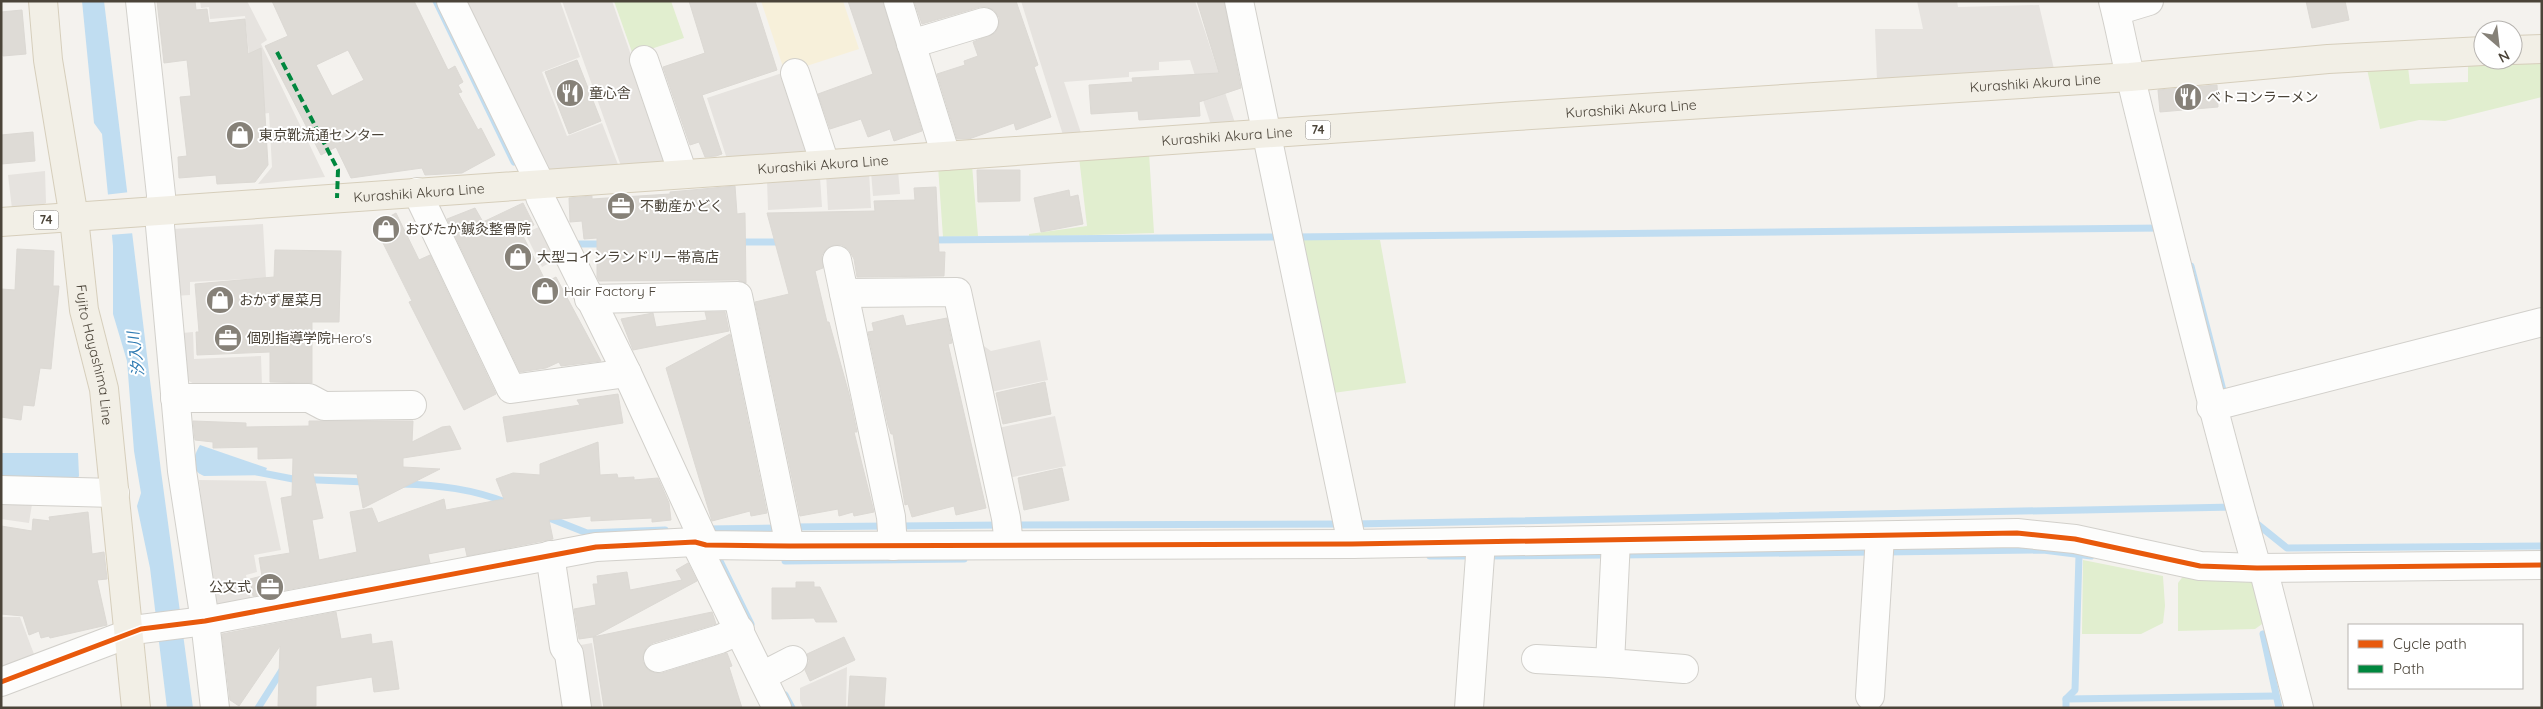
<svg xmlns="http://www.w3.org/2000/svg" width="2543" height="709" font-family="Quicksand,'Noto Sans JP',sans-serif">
	<rect width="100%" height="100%" fill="#f4f2ee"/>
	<!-- green -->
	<g fill="#e1eecf">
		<path d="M 614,1 L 671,1 L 684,38 L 633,55 Z"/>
		<path d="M 2542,61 L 2542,97 L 2445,121 L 2419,120 L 2380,129 L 2367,69 L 2408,67 L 2410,84 L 2468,82 L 2468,62 Z"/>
		<path d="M 1149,153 L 1154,233 L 1029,237 L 1029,234 L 1087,226 L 1079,157 Z"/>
		<path d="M 972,165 L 978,236 L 943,237 L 938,166 Z"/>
		<path d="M 1303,240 L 1380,240 L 1406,383 L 1333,393 Z"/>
		<path d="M 2083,560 L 2163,576 L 2165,606 L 2163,623 L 2141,634 L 2082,634 Z"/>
		<path d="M 2184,575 L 2250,581 L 2255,583 L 2265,622 L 2255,629 L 2178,631 L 2178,583 Z"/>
	</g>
	<!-- sand -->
	<path fill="#f7f0da" d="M 761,1 L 843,1 L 859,49 L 785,73 Z"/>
	<!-- parking -->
	<g fill="#e6e3df">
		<path d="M 200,1 L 247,1 L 267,40 L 261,44 L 325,177 L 258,184 L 272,167 L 269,113 L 261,114 L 249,55 L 245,16 L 210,19 L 209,7 L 201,8 Z"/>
		<path d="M 462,1 L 560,1 L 580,57 L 542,72 L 567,136 L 602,123 L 619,167 L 547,170 Z"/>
		<path d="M 562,1 L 612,1 L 669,163 L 621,166 Z"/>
		<path d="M 1021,1 L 1195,1 L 1235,123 L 1211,125 L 1190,60 L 1159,62 L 1159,70 L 1129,72 L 1129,77 L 1064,82 L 1081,133 L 1063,135 Z"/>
		<path d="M 1917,1 L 1957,1 L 1958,7 L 2039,5 L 2054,69 L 1877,81 L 1875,29 L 1923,29 Z"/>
		<path d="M 782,73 L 808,152 L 727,159 L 707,98 Z"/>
		<path d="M 898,170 L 900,194 L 873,196 L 871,172 Z"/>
		<path d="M 45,171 L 46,203 L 39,207 L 12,209 L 8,175 Z"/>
		<path d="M 869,171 L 871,208 L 828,210 L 826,173 Z"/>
		<path d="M 820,177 L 822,207 L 768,210 L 767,180 Z"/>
		<path d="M 263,224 L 266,278 L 190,282 L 190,295 L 175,296 L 172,229 Z"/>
		<path d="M 539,227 L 555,260 L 542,267 L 525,233 Z"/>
		<path d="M 193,332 L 194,359 L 261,356 L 262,385 L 201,388 L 184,378 L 182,333 Z"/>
		<path d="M 1040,340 L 1048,380 L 991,392 L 981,344 L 991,351 Z"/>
		<path d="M 1055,416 L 1066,466 L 1008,478 L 998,428 Z"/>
		<path d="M 199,480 L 266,481 L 281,550 L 254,555 L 257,572 L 246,575 L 251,601 L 214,607 Z"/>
		<path d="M 1,497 L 33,498 L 29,523 L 1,519 Z"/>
		<path d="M 1,617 L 20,617 L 37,662 L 1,673 Z"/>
		<path d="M 592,643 L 602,708 L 585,708 L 575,646 Z"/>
		<path d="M 847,667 L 846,708 L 803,708 L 800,701 L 800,688 Z"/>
	</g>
	<!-- water -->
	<g fill="#c0ddf1">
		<path d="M 82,1 L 104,1 L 161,471 L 193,708 L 167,708 L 150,568 L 137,506 L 141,493 L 134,451 L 127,361 L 113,314 L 113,246 L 102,134 L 94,123 Z"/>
		<path d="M 200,445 L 267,468 L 264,475 L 204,476 C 189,470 193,457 200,445 Z"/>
		<path d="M 1,453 L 78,453 L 79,476 L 73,486 L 1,483 Z"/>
	</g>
	<!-- pier -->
	<path fill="#f4f2ee" d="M 130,192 L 135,233 L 109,235 L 104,195 Z"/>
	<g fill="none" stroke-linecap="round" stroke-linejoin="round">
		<!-- stream -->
		<g stroke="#c0ddf1" stroke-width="7">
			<path d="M 436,1 L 514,162"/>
			<path d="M 1294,237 L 2163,228"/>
			<path d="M 931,240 L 1281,237"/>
			<path d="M 736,242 L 783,242"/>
			<path d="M 577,244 L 605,244"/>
			<path d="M 2191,266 L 2225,398"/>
			<path d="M 257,472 L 293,479 L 366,482"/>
			<path d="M 401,484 C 439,485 473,489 508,503"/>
			<path d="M 544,516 L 587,533 L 665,530"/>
			<path d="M 2255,518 L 2256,523 L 2287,548 L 2542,546"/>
			<path d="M 1353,524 L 2235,507"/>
			<path d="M 1013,525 L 1342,524"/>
			<path d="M 898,526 L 1002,525"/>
			<path d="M 793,527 L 887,526"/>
			<path d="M 706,529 L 780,528"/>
			<path d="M 1885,552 L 2043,550 L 2091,556"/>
			<path d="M 1620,555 L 1874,552"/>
			<path d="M 1430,556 L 1474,556"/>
			<path d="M 1485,556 L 1609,555"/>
			<path d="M 719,559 L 751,624"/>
			<path d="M 785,561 L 964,559"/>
			<path d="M 2263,634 L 2279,708"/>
			<path d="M 785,695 L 792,708"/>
			<path d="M 2066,699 L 2276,696"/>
			<path d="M 258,708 L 282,670"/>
			<path d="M 2066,708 L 2066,699 L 2075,690 L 2079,555"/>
		</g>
	</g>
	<!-- building -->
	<g fill="#dedbd6" stroke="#dcd9d4" fill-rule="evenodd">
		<path d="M 157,1 L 195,1 L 196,10 L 207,9 L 209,23 L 245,19 L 248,54 L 261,48 L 268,165 L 255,182 L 217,184 L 216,175 L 179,178 L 178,157 L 187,156 L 180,97 L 191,96 L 187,60 L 164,63 Z"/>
		<path d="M 272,1 L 414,1 L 448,70 L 455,66 L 463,82 L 458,85 L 462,92 L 458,93 L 478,130 L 481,128 L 495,155 L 462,173 L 425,175 L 422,168 L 351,178 L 336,147 L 321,155 L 265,46 L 288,36 ZM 348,50 L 364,80 L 332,96 L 316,65 Z"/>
		<path d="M 689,1 L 755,1 L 777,70 L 702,95 L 722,154 L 716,156 L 705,157 L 699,142 L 690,145 L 663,67 L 705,53 Z"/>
		<path d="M 848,1 L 883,1 L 922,131 L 894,141 L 890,129 L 868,137 L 861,119 L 830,129 L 818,94 L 873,74 Z"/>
		<path d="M 914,1 L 1016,1 L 1038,65 L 1034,67 L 1051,117 L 1016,130 L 1014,123 L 969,139 L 957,139 L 937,74 L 965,65 L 964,61 L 978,56 L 973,42 L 995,33 L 999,25 L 999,17 L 994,10 L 987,7 L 980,7 L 922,24 Z"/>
		<path d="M 1197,1 L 1224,1 L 1241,88 L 1199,102 L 1200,116 L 1139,120 L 1138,111 L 1091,114 L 1089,85 L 1133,82 L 1132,78 L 1219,73 Z"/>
		<path d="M 2306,1 L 2345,1 L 2349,20 L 2312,28 Z"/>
		<path d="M 22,10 L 26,54 L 3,56 L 1,12 Z"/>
		<path d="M 577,60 L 601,121 L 569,134 L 545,72 Z"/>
		<path d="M 2217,85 L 2218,107 L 2160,112 L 2158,90 Z"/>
		<path d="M 33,132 L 35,161 L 1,164 L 1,135 Z"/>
		<path d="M 977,170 L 1020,170 L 1020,201 L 978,202 Z"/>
		<path d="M 735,186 L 737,214 L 745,213 L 746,283 L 738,280 L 599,281 L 597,277 L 597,238 L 584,239 L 582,221 L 570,222 L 569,198 L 592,196 L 592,199 L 670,194 L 670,192 Z"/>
		<path d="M 936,187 L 939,252 L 945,252 L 944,276 L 857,277 L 854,259 L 849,250 L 842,245 L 834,245 L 827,248 L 822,255 L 823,268 L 815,271 L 827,322 L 829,322 L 849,394 L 857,432 L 854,432 L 874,512 L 854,516 L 853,512 L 839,516 L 838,509 L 800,516 L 755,302 L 789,294 L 767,213 L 875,211 L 874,201 L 915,200 L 914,188 Z"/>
		<path d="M 1069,190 L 1070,197 L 1078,195 L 1083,224 L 1041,232 L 1034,198 Z"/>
		<path d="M 523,203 L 534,225 L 521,232 L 546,282 L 556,277 L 601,361 L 561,366 L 559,362 L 546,368 L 520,372 L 447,219 L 475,208 L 483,222 Z"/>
		<path d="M 396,213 L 419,260 L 430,255 L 496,394 L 464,410 L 409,302 L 412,301 L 374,225 Z"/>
		<path d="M 17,249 L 54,251 L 53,286 L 59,286 L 51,369 L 40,368 L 34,406 L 23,405 L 21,420 L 1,417 L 1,289 L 15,290 Z"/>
		<path d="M 275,250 L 341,251 L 339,322 L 312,322 L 312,383 L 270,382 L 270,352 L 197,355 L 196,332 L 199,332 L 195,284 L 274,277 Z"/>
		<path d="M 705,312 L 725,312 L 729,331 L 633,350 L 621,319 L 653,313 L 656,327 L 707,320 Z"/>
		<path d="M 903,315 L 906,326 L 947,318 L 952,343 L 948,344 L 986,508 L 956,515 L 954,506 L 912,517 L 908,504 L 905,505 L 893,434 L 891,434 L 888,425 L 868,332 L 874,331 L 872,323 Z"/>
		<path d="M 730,334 L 767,513 L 751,516 L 750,511 L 712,521 L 666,368 Z"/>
		<path d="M 1045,382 L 1051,414 L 1003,424 L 996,393 Z"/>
		<path d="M 618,394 L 623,423 L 507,442 L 503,417 L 580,405 L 577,400 Z"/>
		<path d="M 193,421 L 246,423 L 246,427 L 309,426 L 309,421 L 413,421 L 412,442 L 442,427 L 450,426 L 461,449 L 403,458 L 403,467 L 440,469 L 363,508 L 357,474 L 313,473 L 323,518 L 312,520 L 319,560 L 357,552 L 350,512 L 372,508 L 378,523 L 444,499 L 446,510 L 504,499 L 496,479 L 513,473 L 540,475 L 540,464 L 598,442 L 600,475 L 617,474 L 618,478 L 634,477 L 634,480 L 658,478 L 669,503 L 671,520 L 652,522 L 652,518 L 591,521 L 591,516 L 549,520 L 553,539 L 467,556 L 465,547 L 428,554 L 430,563 L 253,596 L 250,579 L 262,576 L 259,558 L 290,553 L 281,498 L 292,496 L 293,458 L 258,459 L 258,447 L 213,448 L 213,442 L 195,440 Z"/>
		<path d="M 1062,468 L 1069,500 L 1024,510 L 1018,478 Z"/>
		<path d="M 88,512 L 92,554 L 104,552 L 107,579 L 97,580 L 107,625 L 50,638 L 49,636 L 41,638 L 39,631 L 29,635 L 23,616 L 1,614 L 1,526 L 32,531 L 33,519 L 50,521 L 49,517 Z"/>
		<path d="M 688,563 L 697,581 L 593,637 L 579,639 L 574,609 L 596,605 L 593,584 L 598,584 L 597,576 L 627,572 L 630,590 L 682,580 L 676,570 Z"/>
		<path d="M 796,582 L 814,582 L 814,587 L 820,587 L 837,622 L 816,622 L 814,618 L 772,619 L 772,588 L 796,588 Z"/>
		<path d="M 336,612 L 341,639 L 371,634 L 372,644 L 392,641 L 399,689 L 374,692 L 372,677 L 316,686 L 316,706 L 278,706 L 280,646 L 239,706 L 230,700 L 222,634 Z"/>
		<path d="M 712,612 L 716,624 L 653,643 L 646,648 L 643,655 L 643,662 L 648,670 L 655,673 L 662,673 L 727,653 L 732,666 L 729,667 L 742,708 L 604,708 L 593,637 Z"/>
		<path d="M 844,637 L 855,660 L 810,681 L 805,670 L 809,661 L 807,654 Z"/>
		<path d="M 850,676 L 886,678 L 884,708 L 848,708 Z"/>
	</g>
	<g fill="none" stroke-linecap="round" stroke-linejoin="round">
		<defs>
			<g id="minor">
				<path d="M 140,1 L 161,195 L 160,226 L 182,471 L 205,621 L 215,708"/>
				<path d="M 451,1 L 540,183 L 540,197 L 627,373 L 706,545"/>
				<path d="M 898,1 L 946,156"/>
				<path d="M 1239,1 L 1352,544"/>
				<path d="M 2113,1 C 2120,27 2124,53 2131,79 C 2171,242 2211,406 2257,568"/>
				<path d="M 2116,11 L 2149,1"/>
				<path d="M 911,44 L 984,22"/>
				<path d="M 644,60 L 683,174"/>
				<path d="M 795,73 L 825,164"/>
				<path d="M 417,192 L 511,389 L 627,373"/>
				<path d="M 837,260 L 891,517 L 893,546"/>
				<path d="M 844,293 L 957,292 L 1006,518 L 1009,545"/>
				<path d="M 589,299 L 738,296 L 790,546"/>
				<path d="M 175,398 L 309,398 L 324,406 L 412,405"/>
				<path d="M 2211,407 L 2542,322"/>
				<path d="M 1,490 L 115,493"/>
				<path d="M 1616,540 L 1610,663 L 1684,669"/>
				<path d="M 695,542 L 777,708"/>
				<path d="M 550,555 L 564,647 L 569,654 L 577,708"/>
				<path d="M 2263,568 L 2299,708"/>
				<path d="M 658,658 L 720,639 L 740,630"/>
				<path d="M 1536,659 L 1610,663"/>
				<path d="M 762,676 L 793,660"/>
				<path d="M 1,682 L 141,629 L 205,621 L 596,547 L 695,542 L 706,545 L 790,546 L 1352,544 L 2017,533 L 2075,539 L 2200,566 L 2257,568 L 2542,565"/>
				<path d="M 1870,696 L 1880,536"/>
				<path d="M 1469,708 L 1481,542"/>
			</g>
			<g id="major">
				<path id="s1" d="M 43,1 L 48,60 L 74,218 L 84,310 L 104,389 L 136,708"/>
				<path d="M 2513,50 L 2542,49"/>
				<path id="s2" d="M 1,222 L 1516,116 L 2130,77 L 2328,59 L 2483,51"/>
			</g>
		</defs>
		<!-- minor casing -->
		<use href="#minor" stroke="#d2d0cb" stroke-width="30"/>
		<!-- major casing -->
		<use href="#major" stroke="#d6cebb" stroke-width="30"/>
		<!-- minor -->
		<use href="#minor" stroke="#fdfdfc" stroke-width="28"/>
		<!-- major -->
		<use href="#major" stroke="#f2efe6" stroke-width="28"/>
		<!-- quiet -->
		<path stroke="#00873e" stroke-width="4" stroke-dasharray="8 4" stroke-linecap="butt" d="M 277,52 L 338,170 L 337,198"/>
		<defs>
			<path id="cycleway" d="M 1,682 L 141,629 L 205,621 L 596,547 L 695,542 L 706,545 L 790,546 L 1352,544 L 2017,533 L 2075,539 L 2200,566 L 2257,568 L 2542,565"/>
		</defs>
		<!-- cycleway casing -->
		<use href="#cycleway" stroke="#fff" stroke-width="8"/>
		<!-- cycleway -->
		<use href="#cycleway" stroke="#e8590c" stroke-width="5"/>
	</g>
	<!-- icons -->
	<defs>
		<symbol id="restaurant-disc" viewBox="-11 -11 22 22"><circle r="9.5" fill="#868178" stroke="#fff"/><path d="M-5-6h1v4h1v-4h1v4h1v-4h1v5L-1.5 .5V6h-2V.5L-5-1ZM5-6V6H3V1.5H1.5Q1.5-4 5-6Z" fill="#fff"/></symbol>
		<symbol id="shop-disc" viewBox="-11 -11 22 22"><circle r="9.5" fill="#868178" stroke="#fff"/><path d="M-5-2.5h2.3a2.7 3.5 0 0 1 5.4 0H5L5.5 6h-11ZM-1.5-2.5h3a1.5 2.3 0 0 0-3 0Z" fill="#fff"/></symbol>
		<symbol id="office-disc" viewBox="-11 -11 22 22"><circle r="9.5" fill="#868178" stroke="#fff"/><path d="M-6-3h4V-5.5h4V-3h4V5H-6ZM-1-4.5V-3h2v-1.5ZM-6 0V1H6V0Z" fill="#fff"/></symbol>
	</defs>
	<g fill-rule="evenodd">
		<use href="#restaurant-disc" x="554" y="77" width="32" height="32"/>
		<use href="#restaurant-disc" x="2172" y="81" width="32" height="32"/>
		<use href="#shop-disc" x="224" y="119" width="32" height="32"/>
		<use href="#office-disc" x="605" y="190" width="32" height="32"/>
		<use href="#shop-disc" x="370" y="213" width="32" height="32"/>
		<use href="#shop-disc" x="502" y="241" width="32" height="32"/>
		<use href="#shop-disc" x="529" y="275" width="32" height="32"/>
		<use href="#shop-disc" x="204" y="284" width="32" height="32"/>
		<use href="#office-disc" x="212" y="322" width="32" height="32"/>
		<use href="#office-disc" x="254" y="571" width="32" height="32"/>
	</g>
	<g text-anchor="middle" stroke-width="4" stroke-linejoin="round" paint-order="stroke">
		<!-- shield labels -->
		<g fill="#fff" stroke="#817c74" stroke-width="1">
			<rect x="1305.5" y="120.5" width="25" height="19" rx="4"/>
			<rect x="33.5" y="210.5" width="25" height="19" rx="4"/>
		</g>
		<g font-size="12" font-weight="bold" fill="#4b4439">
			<text x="1318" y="134">74</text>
			<text x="46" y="224">74</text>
		</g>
		<!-- street labels -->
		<g font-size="14" fill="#4b4439" stroke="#fff">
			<text dy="5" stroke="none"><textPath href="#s2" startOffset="2039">Kurashiki Akura Line</textPath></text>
			<text dy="5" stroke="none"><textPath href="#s2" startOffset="1634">Kurashiki Akura Line</textPath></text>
			<text dy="5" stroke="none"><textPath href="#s2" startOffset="1229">Kurashiki Akura Line</textPath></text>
			<text dy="5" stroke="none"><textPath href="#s2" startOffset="824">Kurashiki Akura Line</textPath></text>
			<text dy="5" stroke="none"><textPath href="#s2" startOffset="419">Kurashiki Akura Line</textPath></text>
			<text dy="5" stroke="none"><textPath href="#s1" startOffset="358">Fujito Hayashima Line</textPath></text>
		</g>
		<!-- poi labels -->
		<g font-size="14" fill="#4b4439" stroke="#fff" text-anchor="start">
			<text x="589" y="98">童心舎</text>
			<text x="2207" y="102">ベトコンラーメン</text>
			<text x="259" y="140">東京靴流通センター</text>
			<text x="640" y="211">不動産かどく</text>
			<text x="405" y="234">おびたか鍼灸整骨院</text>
			<text x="537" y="262">大型コインランドリー帯高店</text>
			<text x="564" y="296">Hair Factory F</text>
			<text x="239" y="305">おかず屋菜月</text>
			<text x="247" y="343">個別指導学院Hero's</text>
			<text x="251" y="592" text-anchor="end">公文式</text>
		</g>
		<!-- water labels -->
		<g font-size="15" font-style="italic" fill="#2e7ab2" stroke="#fff">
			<text transform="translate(136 354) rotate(-97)" y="5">汐入川</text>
		</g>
	</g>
	<!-- border -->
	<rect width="2543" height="709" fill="none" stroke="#4b4439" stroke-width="5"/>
	<!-- legend -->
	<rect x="2348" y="624" width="175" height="65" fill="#ffffff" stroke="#b7b4b0"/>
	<rect x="2358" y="640" width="25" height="8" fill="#e8590c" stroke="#b7b4b0"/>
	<text x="2393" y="649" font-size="15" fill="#4b4439">Cycle path</text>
	<rect x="2358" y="665" width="25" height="8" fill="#00873e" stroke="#b7b4b0"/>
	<text x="2393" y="674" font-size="15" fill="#4b4439">Path</text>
	<!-- north arrow -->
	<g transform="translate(2498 45) rotate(152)"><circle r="24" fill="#ffffff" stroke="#b7b4b0"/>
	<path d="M0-4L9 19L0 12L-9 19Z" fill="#868178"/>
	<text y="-8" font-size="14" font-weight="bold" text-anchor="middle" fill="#4b4439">N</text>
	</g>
</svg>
